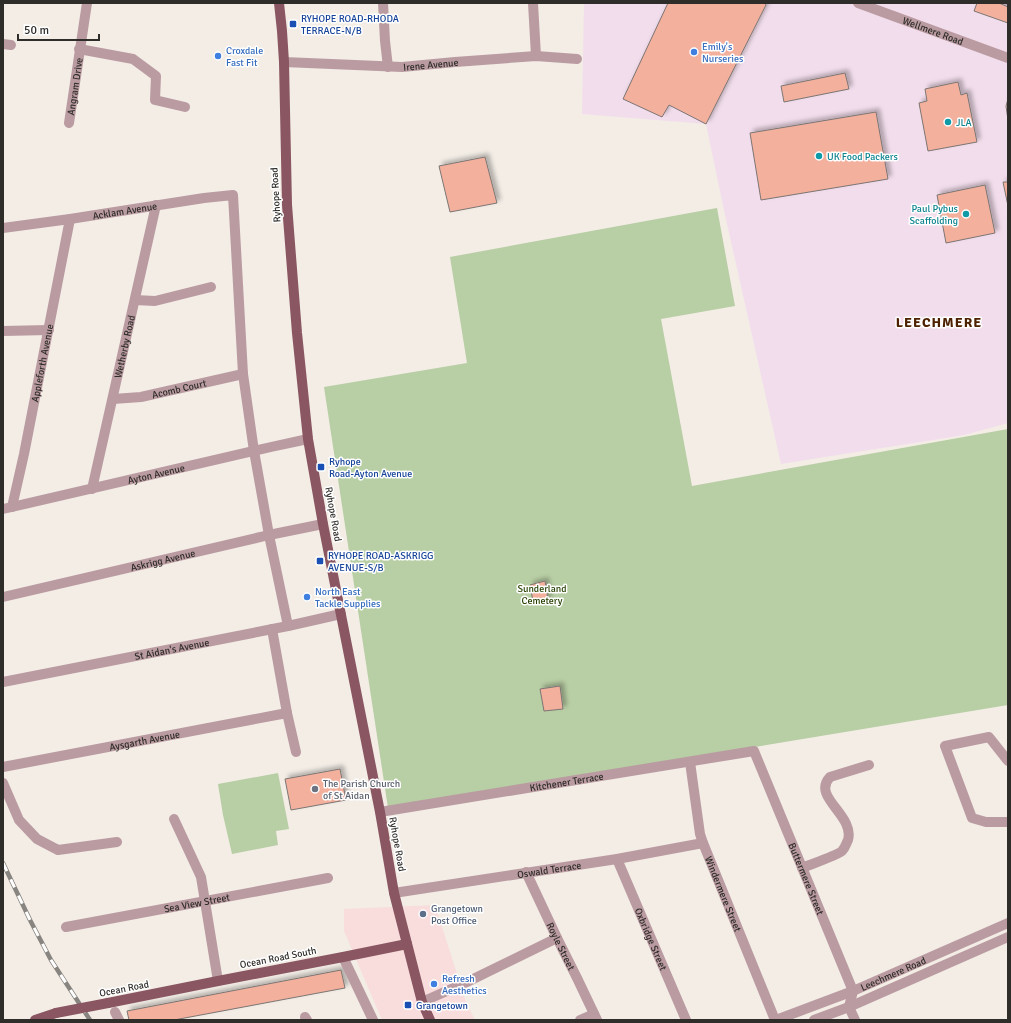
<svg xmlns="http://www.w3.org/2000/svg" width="1011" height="1023" font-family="Signika,sans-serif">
	<defs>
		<filter id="shadow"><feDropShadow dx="3.5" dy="-3.5" stdDeviation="2" flood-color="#0004"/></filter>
	</defs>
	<rect width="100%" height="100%" fill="#f3ede6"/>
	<!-- commercial -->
	<path fill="#f8dddc" d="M 435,905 L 466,1002 L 475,1020 L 382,1020 L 344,931 L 344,909 Z"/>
	<!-- industrial -->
	<path fill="#f2ddec" d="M 584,3 L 1008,3 L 1008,423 L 964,435 L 781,464 L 725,215 L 706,124 L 582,114 Z"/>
	<!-- green -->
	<g fill="#b8cea4">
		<path d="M 717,208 L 735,306 L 661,319 L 692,486 L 1008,429 L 1008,705 L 388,808 L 324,387 L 467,363 L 450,257 Z"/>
		<path d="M 278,773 L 289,829 L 276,831 L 278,845 L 232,854 L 223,815 L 218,784 Z"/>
	</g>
	<!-- building -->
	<g fill="#f2b09d" stroke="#7d7573" filter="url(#shadow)">
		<path d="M 668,3 L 765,3 L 766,5 L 706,124 L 669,105 L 662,117 L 623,99 Z"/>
		<path d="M 977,3 L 999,3 L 1008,7 L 1008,23 L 974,11 Z"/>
		<path d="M 845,73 L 849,89 L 784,102 L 781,86 Z"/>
		<path d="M 958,82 L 961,95 L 967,93 L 977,142 L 928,151 L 919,103 L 927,101 L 925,89 Z"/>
		<path d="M 1008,99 L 1008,120 L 1006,106 Z"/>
		<path d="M 876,112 L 888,179 L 761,200 L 750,133 Z"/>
		<path d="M 485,157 L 497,203 L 450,212 L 439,166 Z"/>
		<path d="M 1003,182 L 1008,182 L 1008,206 Z"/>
		<path d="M 985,185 L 995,233 L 946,243 L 937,195 Z"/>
		<path d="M 545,581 L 548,600 L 533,601 L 530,585 Z"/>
		<path d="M 560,686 L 563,709 L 544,711 L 540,689 Z"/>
		<path d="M 340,769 L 346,800 L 291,810 L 285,779 Z"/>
		<path d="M 341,970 L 345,988 L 174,1020 L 129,1020 L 127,1011 Z"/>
	</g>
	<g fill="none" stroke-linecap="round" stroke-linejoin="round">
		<!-- minor -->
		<g stroke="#ba9ba1" stroke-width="10">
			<path d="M 383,3 L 385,41 L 388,67"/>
			<path d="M 533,3 L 536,56"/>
			<path id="s1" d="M 858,3 L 1008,58"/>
			<path d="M 3,44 L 11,45"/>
			<path d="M 79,49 L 133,59 L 156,76 L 155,100 L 185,107"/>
			<path id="s2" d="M 284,62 L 402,67 L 455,62 L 536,56 L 577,59"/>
			<path id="s3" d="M 69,123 L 87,3"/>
			<path id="s4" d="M 3,228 L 70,219 L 204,198 L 233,195 L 243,374 L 254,451 L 269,535 L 288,626"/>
			<path d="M 135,300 L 155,301 L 211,287"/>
			<path d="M 3,331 L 49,330"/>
			<path id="s5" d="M 113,399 L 141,397 L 243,374"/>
			<path id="s6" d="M 92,489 L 156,205"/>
			<path id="s7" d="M 12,507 L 24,454 L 70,219"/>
			<path id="s8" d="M 3,509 L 271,447 L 308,439"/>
			<path id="s9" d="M 3,597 L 269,535 L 323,524"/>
			<path d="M 272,629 L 287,713 L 296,752"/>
			<path id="s10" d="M 3,682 L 288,626 L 341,614"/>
			<path d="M 1008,761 L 989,737 L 945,746 L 972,818 L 986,822 L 1008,822"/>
			<path id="s11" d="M 690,762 L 700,834 L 703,843 L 775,1020"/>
			<path id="s12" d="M 3,767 L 287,713"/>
			<path d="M 3,783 L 19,820 L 37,839 L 58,850 L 117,842"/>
			<path id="s13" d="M 380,812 L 754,751 L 853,991 L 849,1007 L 855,1020"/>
			<path d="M 174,819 L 201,877 L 218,981"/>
			<path id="s14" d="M 617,859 L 686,1020"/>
			<path d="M 802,868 C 809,865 838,855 842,851 C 845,848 846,844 848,840 C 855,815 811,797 830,777 L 869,765"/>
			<path id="s15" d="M 526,872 L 557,938 L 577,978 L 597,1020"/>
			<path id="s16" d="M 394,893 L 617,859 L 703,843"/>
			<path id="s17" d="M 66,927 L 328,878"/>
			<path d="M 343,957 L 373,1020"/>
			<path d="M 422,1002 L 467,982 L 557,938"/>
			<path d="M 115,1012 L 119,1020"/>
			<path d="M 305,1017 L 307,1020"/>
			<path d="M 580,1020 L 594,1014"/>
			<path id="s18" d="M 776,1020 L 853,991 L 1008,923"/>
			<path d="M 814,1020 L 849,1007 L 1008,937"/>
		</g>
		<!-- major -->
		<g stroke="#8a5661" stroke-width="10">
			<path d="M 279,3 L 282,31 L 284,62 L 287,205 L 297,333 L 308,439 L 323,524 L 380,812 L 394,893 L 422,1002 L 430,1020"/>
			<path d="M 108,1003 L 218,981 L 343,957 L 407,944"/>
			<path d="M 35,1020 L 56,1013"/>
		</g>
		<defs>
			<path id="rail" d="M 3,863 L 30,920 L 51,960 L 90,1020"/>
		</defs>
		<!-- rail casing -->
		<use href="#rail" stroke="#88847f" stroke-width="4.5"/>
		<!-- rail -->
		<use href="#rail" stroke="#fff" stroke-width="3" stroke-dasharray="9" stroke-linecap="butt"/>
		<!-- major-bridge -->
		<path stroke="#8a5661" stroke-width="10" d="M 56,1013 L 108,1003"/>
	</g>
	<!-- markers -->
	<g fill="#1a4fb4" stroke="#fff" stroke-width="1.5">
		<rect x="289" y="20" width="8" height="8" rx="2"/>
		<rect x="317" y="463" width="8" height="8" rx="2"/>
		<rect x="316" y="557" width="8" height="8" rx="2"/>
		<rect x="404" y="1001" width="8" height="8" rx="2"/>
	</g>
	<g fill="#3f7fe0" stroke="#fff" stroke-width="1.5">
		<circle cx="694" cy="52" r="4"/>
		<circle cx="218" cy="56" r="4"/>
		<circle cx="307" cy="597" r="4"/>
		<circle cx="434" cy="984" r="4"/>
	</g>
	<g fill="#0f9aa8" stroke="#fff" stroke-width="1.5">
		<circle cx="948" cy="122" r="4"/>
		<circle cx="819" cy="156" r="4"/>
		<circle cx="966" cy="214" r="4"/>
	</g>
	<circle fill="#6b7280" stroke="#fff" stroke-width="1.5" cx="315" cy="789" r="4"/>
	<circle fill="#5c6f8a" stroke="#fff" stroke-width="1.5" cx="423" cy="914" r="4"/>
	<g text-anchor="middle" stroke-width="3" stroke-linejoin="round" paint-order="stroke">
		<!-- transit labels -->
		<g font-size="10" fill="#164399" stroke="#fff" text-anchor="start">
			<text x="301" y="22">RYHOPE ROAD-RHODA<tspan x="301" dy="12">TERRACE-N/B</tspan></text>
			<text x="329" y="465">Ryhope<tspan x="329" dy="12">Road-Ayton Avenue</tspan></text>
			<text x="328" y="559">RYHOPE ROAD-ASKRIGG<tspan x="328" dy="12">AVENUE-S/B</tspan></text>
			<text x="416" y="1009">Grangetown</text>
		</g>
		<!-- street labels -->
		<g font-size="10" fill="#2f2d2a" stroke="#fff">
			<text dy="4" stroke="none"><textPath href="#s1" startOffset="80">Wellmere Road</textPath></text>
			<text dy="4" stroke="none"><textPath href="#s2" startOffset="147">Irene Avenue</textPath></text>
			<text dy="4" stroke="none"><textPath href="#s3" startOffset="37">Angram Drive</textPath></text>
			<text transform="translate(275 195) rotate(-93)" y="4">Ryhope Road</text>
			<text dy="4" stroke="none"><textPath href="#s4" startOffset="123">Acklam Avenue</textPath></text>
			<text dy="4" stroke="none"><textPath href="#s6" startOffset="146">Wetherby Road</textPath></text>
			<text dy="4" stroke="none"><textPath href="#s7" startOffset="147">Appleforth Avenue</textPath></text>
			<text dy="4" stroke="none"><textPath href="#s5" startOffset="67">Acomb Court</textPath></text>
			<text dy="4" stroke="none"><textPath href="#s8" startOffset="157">Ayton Avenue</textPath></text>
			<text transform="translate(334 514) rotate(80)" y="4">Ryhope Road</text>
			<text dy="4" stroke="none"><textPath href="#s9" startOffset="164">Askrigg Avenue</textPath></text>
			<text dy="4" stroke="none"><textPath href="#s10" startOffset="172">St Aidan's Avenue</textPath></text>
			<text dy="4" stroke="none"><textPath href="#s12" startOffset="144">Aysgarth Avenue</textPath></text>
			<text dy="4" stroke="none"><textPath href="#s13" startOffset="189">Kitchener Terrace</textPath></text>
			<text transform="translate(398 844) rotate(80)" y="4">Ryhope Road</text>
			<text dy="4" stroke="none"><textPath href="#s16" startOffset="157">Oswald Terrace</textPath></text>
			<text dy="4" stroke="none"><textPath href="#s13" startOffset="517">Buttermere Street</textPath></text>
			<text dy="4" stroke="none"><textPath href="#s11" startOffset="137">Windermere Street</textPath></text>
			<text dy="4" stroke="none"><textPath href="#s17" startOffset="133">Sea View Street</textPath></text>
			<text dy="4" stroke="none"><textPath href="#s14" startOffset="87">Oxbridge Street</textPath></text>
			<text dy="4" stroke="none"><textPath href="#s15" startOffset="82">Royle Street</textPath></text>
			<text transform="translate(278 957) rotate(-11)" y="4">Ocean Road South</text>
			<text dy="4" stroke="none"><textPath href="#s18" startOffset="126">Leechmere Road</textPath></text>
			<text transform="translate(124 988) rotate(-11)" y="4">Ocean Road</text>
		</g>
		<!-- shop labels -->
		<g font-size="10" fill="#366cbe" stroke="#fff" text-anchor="start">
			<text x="702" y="50">Emily's<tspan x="702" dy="12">Nurseries</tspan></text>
			<text x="226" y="54">Croxdale<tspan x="226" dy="12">Fast Fit</tspan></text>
			<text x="315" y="595">North East<tspan x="315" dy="12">Tackle Supplies</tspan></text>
			<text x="442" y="982">Refresh<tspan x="442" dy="12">Aesthetics</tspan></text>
		</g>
		<!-- culture labels -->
		<g font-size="10" fill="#0d838f" stroke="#fff" text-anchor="start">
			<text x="956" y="126">JLA</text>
			<text x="827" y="160">UK Food Packers</text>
			<text x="958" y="212" text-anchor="end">Paul Pybus<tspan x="958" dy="12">Scaffolding</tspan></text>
		</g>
		<!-- park labels -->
		<g font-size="10" fill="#294304" stroke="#fff">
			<text x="542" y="592">Sunderland<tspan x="542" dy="12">Cemetery</tspan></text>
		</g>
		<!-- worship labels -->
		<g font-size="10" fill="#5b616d" stroke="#fff" text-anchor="start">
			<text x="323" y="787">The Parish Church<tspan x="323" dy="12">of St Aidan</tspan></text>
		</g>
		<!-- service labels -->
		<g font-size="10" fill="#4e5e75" stroke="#fff" text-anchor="start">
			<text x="431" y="912">Grangetown<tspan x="431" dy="12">Post Office</tspan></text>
		</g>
		<!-- district labels -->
		<g font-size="14" font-weight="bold" letter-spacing="1" fill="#4d2100" stroke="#fff">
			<text x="939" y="327">LEECHMERE</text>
		</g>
	</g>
	<!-- border -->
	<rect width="1011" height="1023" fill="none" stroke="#2f2d2a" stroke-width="8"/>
	<!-- scale -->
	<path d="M18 34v6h81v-6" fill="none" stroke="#2f2d2a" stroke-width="2"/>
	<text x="24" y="34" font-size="12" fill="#2f2d2a" stroke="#ffffff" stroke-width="3" paint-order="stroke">50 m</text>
</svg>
